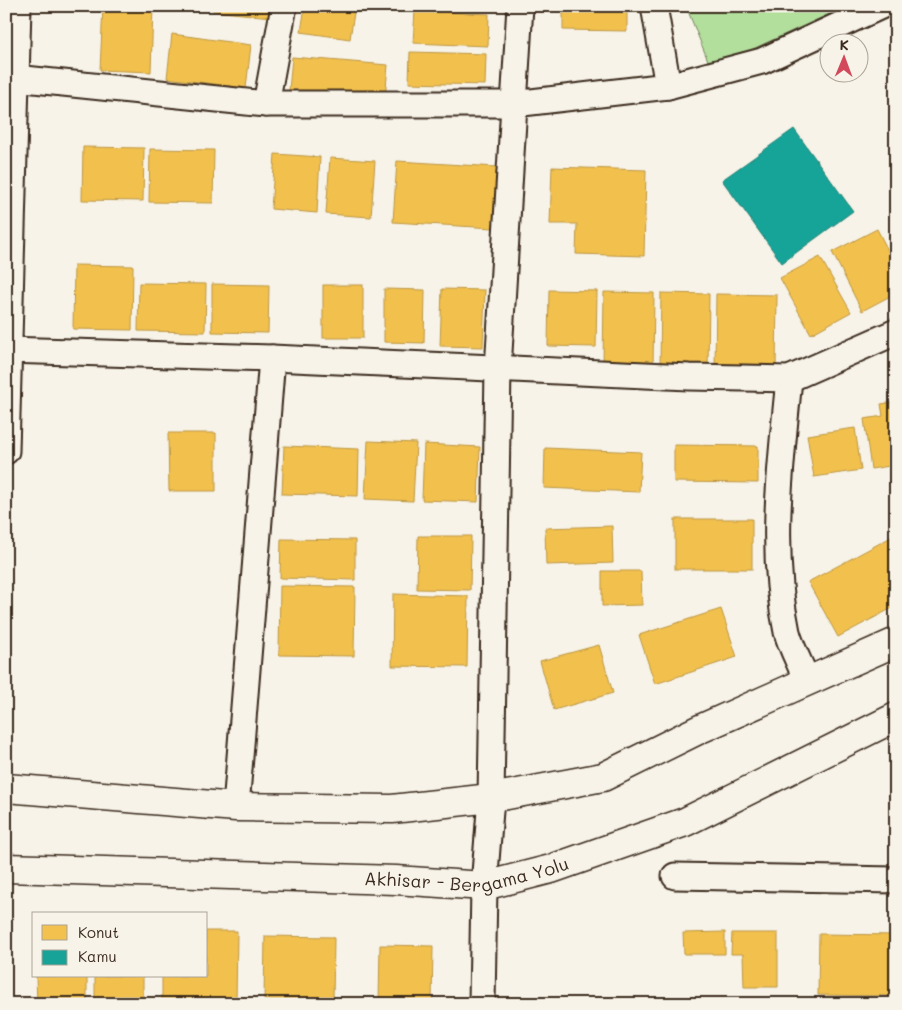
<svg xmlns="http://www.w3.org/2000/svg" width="902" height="1010" font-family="Mali,sans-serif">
	<rect width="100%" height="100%" fill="#f7f3e8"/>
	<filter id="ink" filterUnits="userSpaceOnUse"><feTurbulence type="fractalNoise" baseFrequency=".02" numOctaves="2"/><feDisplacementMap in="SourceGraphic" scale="10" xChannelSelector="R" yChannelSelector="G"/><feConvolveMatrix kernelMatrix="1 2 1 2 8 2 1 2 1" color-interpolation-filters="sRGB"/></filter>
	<g filter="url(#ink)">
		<!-- green -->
		<path fill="#b3df9d" stroke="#77845e" d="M 686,6 L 847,6 L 711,68 Z"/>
		<!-- homes -->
		<g fill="#f2c14e" stroke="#bb9440">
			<path d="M 103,6 L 153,6 L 151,72 L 100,70 Z"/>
			<path d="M 213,6 L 272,6 L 271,17 L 213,11 Z"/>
			<path d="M 305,6 L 355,6 L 350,39 L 301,32 Z"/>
			<path d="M 563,6 L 627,6 L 627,31 L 563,30 Z"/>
			<path d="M 415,11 L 489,14 L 488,46 L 413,43 Z"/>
			<path d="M 172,34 L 251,45 L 246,88 L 167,78 Z"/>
			<path d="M 410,52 L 486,54 L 485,85 L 409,83 Z"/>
			<path d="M 292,57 L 388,65 L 385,99 L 289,91 Z"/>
			<path d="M 83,147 L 144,148 L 143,201 L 82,200 Z"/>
			<path d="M 150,149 L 214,150 L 213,203 L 149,202 Z"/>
			<path d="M 275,154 L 320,157 L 317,213 L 271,209 Z"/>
			<path d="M 330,158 L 375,161 L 371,217 L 326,214 Z"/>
			<path d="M 397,161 L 497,167 L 493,228 L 393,222 Z"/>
			<path d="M 552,167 L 646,170 L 644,256 L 576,254 L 577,224 L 550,224 Z"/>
			<path d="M 877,229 L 896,266 L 896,293 L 862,311 L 832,252 Z"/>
			<path d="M 820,257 L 851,312 L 811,334 L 780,278 Z"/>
			<path d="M 74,265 L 133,266 L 132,330 L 73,329 Z"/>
			<path d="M 139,283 L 206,284 L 205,332 L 138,331 Z"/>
			<path d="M 212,284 L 269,285 L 268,333 L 212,332 Z"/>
			<rect x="323" y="285" width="40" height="53"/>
			<path d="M 384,289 L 425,290 L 424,343 L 384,342 Z"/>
			<path d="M 442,289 L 485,290 L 483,347 L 440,346 Z"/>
			<path d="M 549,290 L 597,291 L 596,347 L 548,346 Z"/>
			<path d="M 604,292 L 654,293 L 653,367 L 603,366 Z"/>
			<path d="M 661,293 L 709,294 L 708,368 L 660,367 Z"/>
			<path d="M 716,294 L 777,295 L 776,369 L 715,368 Z"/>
			<path d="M 896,402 L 896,465 L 871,469 L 864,419 L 883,416 L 881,404 Z"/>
			<path d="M 855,428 L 861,470 L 814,477 L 807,435 Z"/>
			<path d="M 168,433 L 216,433 L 216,491 L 169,491 Z"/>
			<path d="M 368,441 L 416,443 L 413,501 L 365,499 Z"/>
			<path d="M 424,444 L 480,447 L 478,502 L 422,500 Z"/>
			<path d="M 674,445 L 758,446 L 758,483 L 674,482 Z"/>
			<path d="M 284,446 L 359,449 L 358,496 L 282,494 Z"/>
			<path d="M 545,448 L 641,452 L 639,492 L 544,488 Z"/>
			<rect x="675" y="519" width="77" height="50"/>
			<path d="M 612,526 L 613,563 L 546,565 L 545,528 Z"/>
			<path d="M 895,535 L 896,606 L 838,637 L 808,582 Z"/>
			<path d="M 418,536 L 471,536 L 470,590 L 417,589 Z"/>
			<path d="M 281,539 L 355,540 L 355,580 L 280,578 Z"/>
			<path d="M 602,571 L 641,571 L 642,605 L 602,606 Z"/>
			<path d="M 280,586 L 355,587 L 354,656 L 279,655 Z"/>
			<path d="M 393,594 L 468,596 L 467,667 L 392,666 Z"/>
			<path d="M 721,609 L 737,657 L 655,684 L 639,635 Z"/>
			<path d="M 599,645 L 613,693 L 554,710 L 540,661 Z"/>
			<path d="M 206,931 L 237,931 L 236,1004 L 162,1004 L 162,976 L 206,976 Z"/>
			<path d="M 725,932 L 725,954 L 684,954 L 683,933 Z"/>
			<path d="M 732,933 L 778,933 L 778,987 L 744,987 L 743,954 L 731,954 Z"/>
			<path d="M 819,934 L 896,935 L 896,996 L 818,995 Z"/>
			<path d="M 265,936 L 334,937 L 333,1001 L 264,1000 Z"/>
			<path d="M 380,945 L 433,946 L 432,1004 L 379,1004 Z"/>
			<path d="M 36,976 L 87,976 L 87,1004 L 37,1004 Z"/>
			<path d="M 95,976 L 143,976 L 143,1003 L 95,1002 Z"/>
		</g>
		<!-- public -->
		<path fill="#17a398" stroke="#227f73" d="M 794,129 L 853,211 L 782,263 L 722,180 Z"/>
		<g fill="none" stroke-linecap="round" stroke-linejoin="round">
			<defs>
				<g id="street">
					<path d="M 654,6 L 668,86"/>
					<path d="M 15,78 L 266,104 L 514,104 L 668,86 L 762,61 L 881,6"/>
					<path d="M 266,104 L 284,6"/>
					<path d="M 6,350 L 272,358 L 689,377 L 789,379 L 896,332"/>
					<path d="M 789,379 C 781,463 769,548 787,632 C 791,648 801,665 807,681"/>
					<path d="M 6,451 L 18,6"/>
					<path d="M 236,807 L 272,358"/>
					<path d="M 675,876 L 896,880"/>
					<path d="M 482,1004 L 484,886 L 491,798 L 498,369 L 520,6"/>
				</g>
				<g id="primary">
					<path d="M 6,788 L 236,807 L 392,809 L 491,798 L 603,777 L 700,729 L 896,642"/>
					<path id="s1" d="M 6,868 L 396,880 L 484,886 L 551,869 L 685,822 L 896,717"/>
				</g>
			</defs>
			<!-- street casing -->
			<use href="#street" stroke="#3b2a1e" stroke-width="29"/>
			<!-- primary casing -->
			<use href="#primary" stroke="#3b2a1e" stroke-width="31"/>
			<!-- street -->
			<use href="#street" stroke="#f7f3e8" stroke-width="25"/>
			<!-- primary -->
			<use href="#primary" stroke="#f7f3e8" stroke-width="28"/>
		</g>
	</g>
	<g text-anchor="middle" stroke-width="5" stroke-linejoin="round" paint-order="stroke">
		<!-- street labels -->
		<g font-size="18" fill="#3b2a1e" stroke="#f7f3e8">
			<text dy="6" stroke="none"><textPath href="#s1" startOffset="462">Akhisar - Bergama Yolu</textPath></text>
		</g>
	</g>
	<!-- margin -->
	<rect width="902" height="1010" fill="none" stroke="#f7f3e8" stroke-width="25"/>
	<rect x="12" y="12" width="877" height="985" fill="none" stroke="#3b2a1e" stroke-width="2" filter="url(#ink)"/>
	<!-- legend -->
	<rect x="32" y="912" width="175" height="65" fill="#f7f3e8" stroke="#aca397"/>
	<rect x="42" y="925" width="25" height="15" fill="#f2c14e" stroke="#aca397"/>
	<text x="78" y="938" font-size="15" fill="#3b2a1e">Konut</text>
	<rect x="42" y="950" width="25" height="15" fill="#17a398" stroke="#aca397"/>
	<text x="78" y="962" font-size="15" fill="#3b2a1e">Kamu</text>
	<!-- north arrow -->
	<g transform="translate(844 58) rotate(1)"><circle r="24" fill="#f7f3e8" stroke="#aca397"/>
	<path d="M0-4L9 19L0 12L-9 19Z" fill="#d1495b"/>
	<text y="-8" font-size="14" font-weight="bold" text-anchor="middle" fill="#3b2a1e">K</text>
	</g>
</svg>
